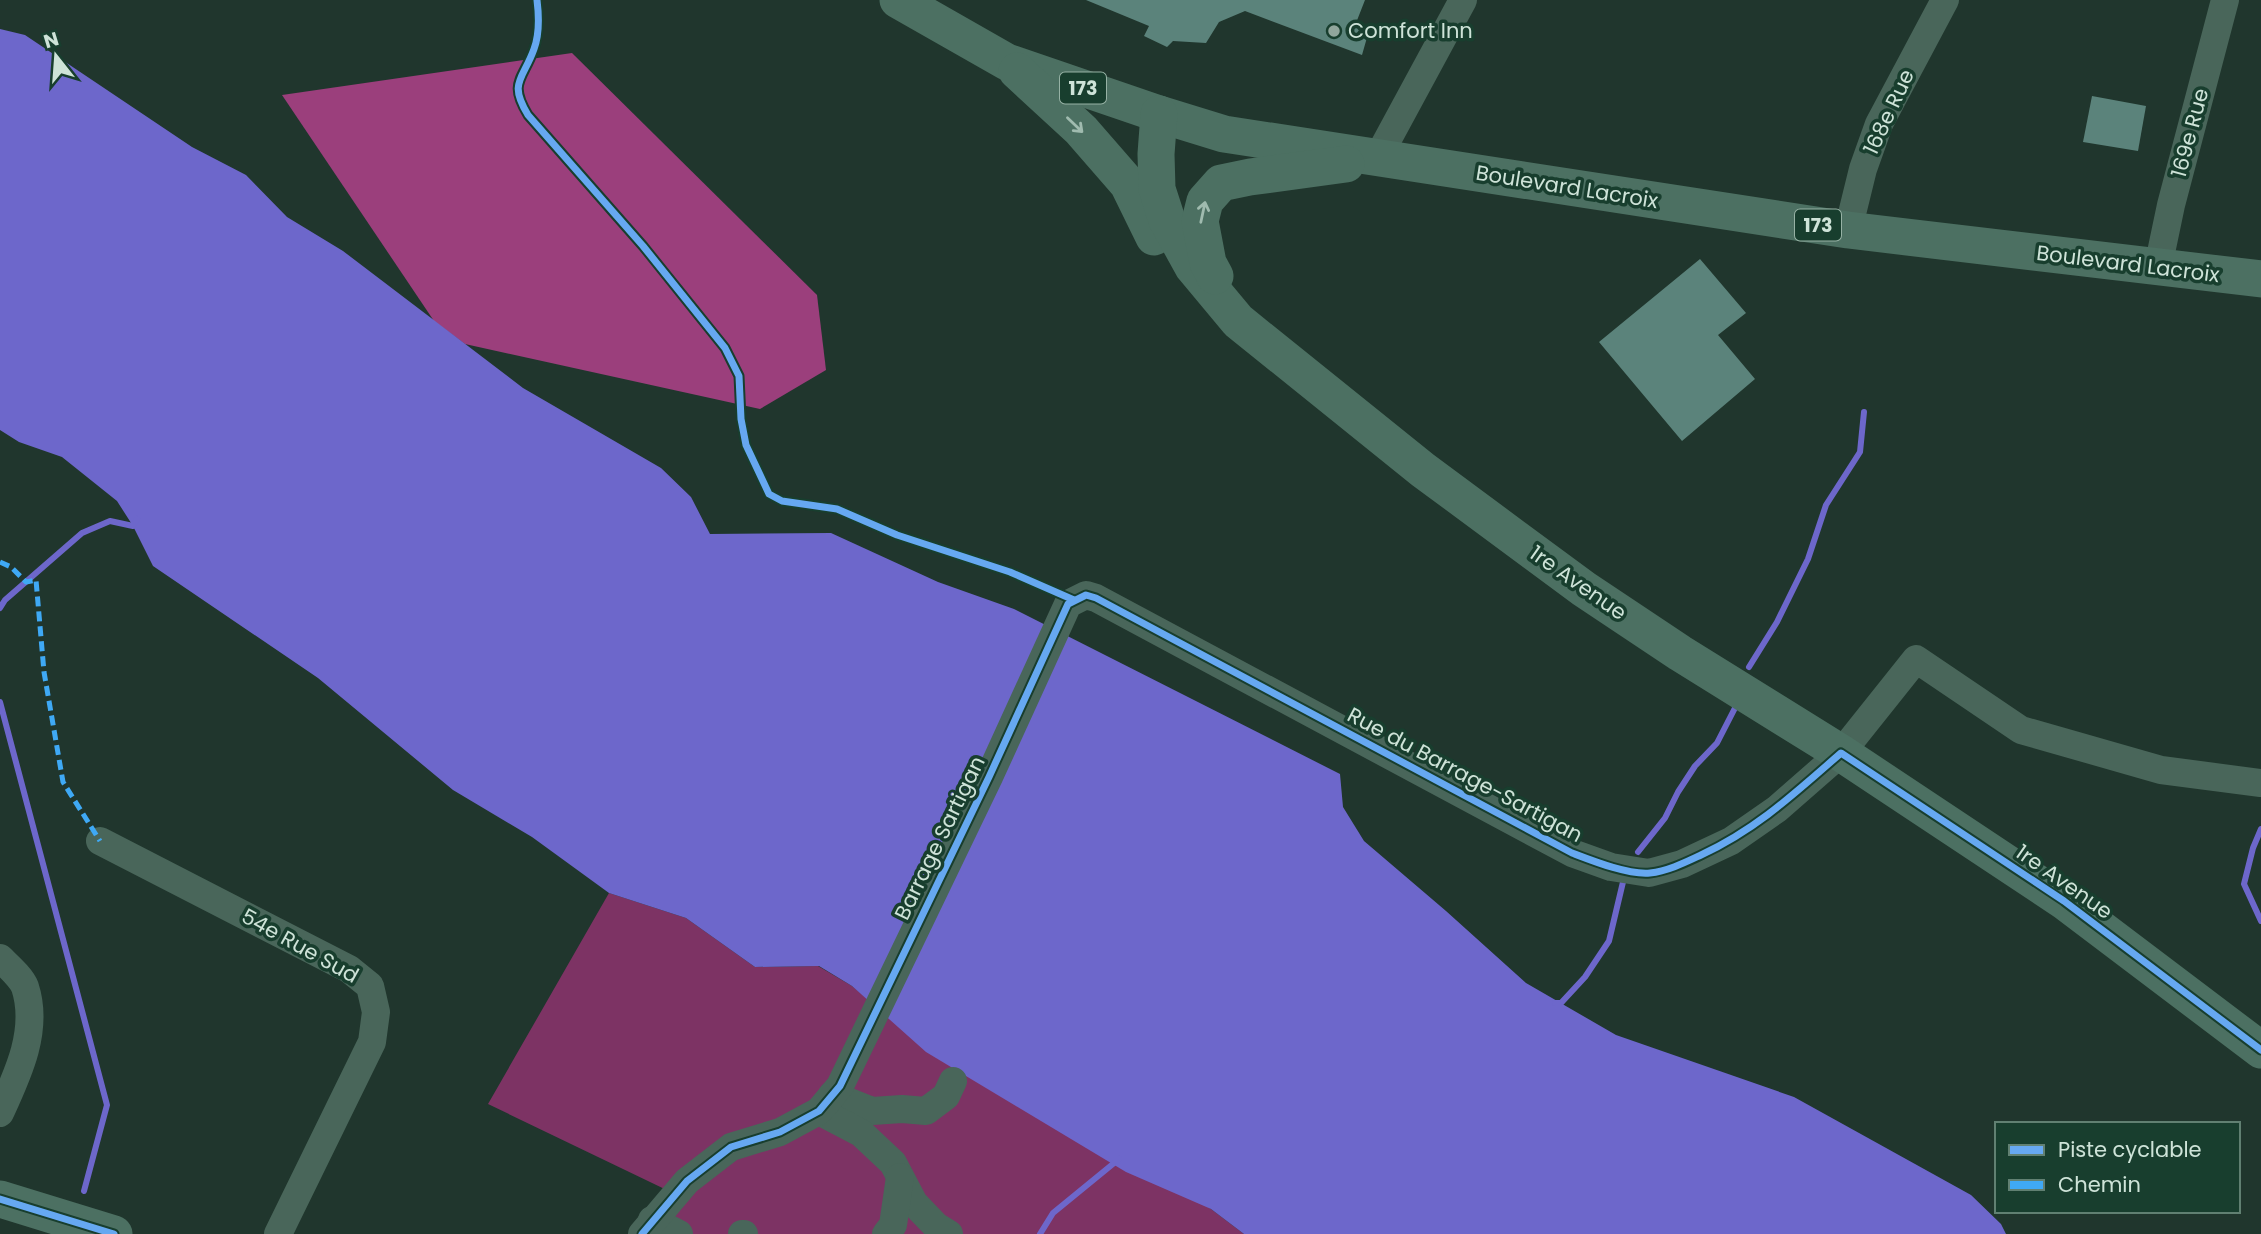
<svg xmlns="http://www.w3.org/2000/svg" width="2261" height="1234" font-family="Poppins,sans-serif">
	<rect width="100%" height="100%" fill="#20362d"/>
	<!-- green -->
	<path fill="#7d3364" d="M 609,893 L 686,918 L 755,967 L 818,966 L 852,986 L 880,1009 L 1211,1209 L 1244,1234 L 642,1234 L 675,1194 L 488,1104 Z"/>
	<!-- forest -->
	<path fill="#9b3f7c" d="M 572,53 L 817,295 L 826,370 L 760,409 L 465,344 L 434,321 L 282,95 Z"/>
	<!-- water -->
	<path fill="#6d67cb" d="M 0,29 L 25,35 L 192,147 L 246,175 L 287,217 L 343,251 L 523,388 L 661,468 L 691,497 L 710,534 L 831,533 L 938,582 L 1014,609 L 1340,774 L 1343,807 L 1364,841 L 1446,911 L 1526,983 L 1616,1035 L 1794,1097 L 1971,1195 L 2001,1224 L 2006,1234 L 1244,1234 L 1211,1209 L 1126,1172 L 926,1052 L 852,986 L 819,966 L 755,967 L 686,918 L 609,893 L 532,837 L 453,790 L 318,678 L 153,566 L 133,526 L 117,501 L 62,457 L 19,442 L 0,430 Z"/>
	<g fill="none" stroke-linecap="round" stroke-linejoin="round">
		<!-- stream -->
		<g stroke="#6d67cb" stroke-width="6">
			<path d="M 0,608 L 5,600 L 82,533 L 110,521 L 133,526 L 137,519"/>
			<path d="M 1749,667 L 1777,622 L 1808,559 L 1826,505 L 1860,452 L 1864,412"/>
			<path d="M 0,702 L 107,1105 L 84,1191"/>
			<path d="M 2261,829 L 2253,848 L 2244,884 L 2261,921"/>
			<path d="M 1638,852 L 1665,818 L 1678,792 L 1695,766 L 1717,743 L 1736,706"/>
			<path d="M 1555,1003 L 1561,1003 L 1585,977 L 1609,941 L 1623,882"/>
			<path d="M 1040,1234 L 1053,1213 L 1119,1159"/>
		</g>
	</g>
	<!-- building -->
	<g fill="#5b837b">
		<path d="M 1086,0 L 1365,0 L 1356,23 L 1370,27 L 1362,55 L 1245,11 L 1219,22 L 1206,43 L 1173,41 L 1167,47 L 1144,36 L 1149,26 Z"/>
		<path d="M 2092,96 L 2146,106 L 2138,151 L 2083,142 Z"/>
		<path d="M 1700,259 L 1746,313 L 1718,335 L 1755,379 L 1682,441 L 1599,342 Z"/>
	</g>
	<g fill="none" stroke-linecap="round" stroke-linejoin="round">
		<!-- minor -->
		<g stroke="#49665a" stroke-width="28">
			<path d="M 1377,159 L 1463,0"/>
			<path d="M 1848,230 L 1863,169 L 1879,124 L 1945,0"/>
			<path d="M 2158,267 L 2171,205 L 2225,0"/>
			<path d="M 100,841 L 349,969 L 370,986 L 376,1012 L 372,1042 L 278,1234"/>
			<path d="M 0,958 C 8,966 21,977 25,987 C 39,1030 18,1074 0,1113"/>
			<path d="M 832,1095 L 872,1111 L 902,1109 L 926,1111 L 946,1096 L 953,1081"/>
			<path d="M 819,1111 L 861,1133 L 893,1163 L 914,1203 L 936,1226 L 949,1234"/>
			<path d="M 652,1220 L 679,1234"/>
			<path d="M 642,1234 L 687,1181 L 731,1147 L 780,1132 L 819,1111 L 840,1086 L 989,777 L 1068,604 L 1086,595 L 1096,598 L 1572,853 L 1611,867 L 1649,873 L 1682,864 L 1731,841 L 1777,809 L 1841,753 L 1916,659 L 2021,730 L 2161,770 L 2261,783"/>
			<path d="M 742,1234 L 744,1234"/>
			<path d="M 886,1234 L 893,1225 L 900,1177"/>
		</g>
		<!-- major -->
		<g stroke="#4c7062" stroke-width="37">
			<path d="M 898,0 L 1007,62 L 1159,114 L 1224,134 L 1848,230 L 2261,279"/>
			<path d="M 1017,71 L 1081,130 L 1128,184 L 1154,237"/>
			<path d="M 1159,114 L 1156,154 L 1157,189 L 1167,220 L 1193,267 L 1238,321 L 1423,470 L 1584,589 L 1680,653 L 1841,753 L 2064,901 L 2261,1050"/>
			<path d="M 1215,276 L 1208,263 L 1200,221 L 1205,201 L 1221,183 L 1250,177 L 1346,164"/>
			<path d="M 0,1199 L 114,1234"/>
		</g>
		<!-- quiet -->
		<path stroke="#3fa9f5" stroke-width="5" stroke-dasharray="10 5" stroke-linecap="butt" d="M 0,562 L 11,567 L 26,582 L 36,580 L 44,672 L 63,782 L 100,841"/>
		<defs>
			<g id="cycleway">
				<path d="M 537,0 C 539,16 540,33 534,49 C 523,80 508,82 528,115 L 643,246 L 725,348 L 739,376 L 741,419 L 746,445 L 769,494 L 782,501 L 837,509 L 897,535 L 1010,572 L 1074,600"/>
				<path d="M 0,1199 L 114,1234"/>
				<path d="M 642,1234 L 687,1181 L 731,1147 L 780,1132 L 819,1111 L 840,1086 L 989,777 L 1068,604 L 1086,595 L 1096,598 L 1572,853 C 1593,861 1628,875 1650,873 C 1668,871 1686,862 1701,855 C 1757,829 1795,793 1841,753 L 2064,901 L 2261,1050"/>
			</g>
		</defs>
		<!-- cycleway casing -->
		<use href="#cycleway" stroke="#183e2e" stroke-width="11"/>
		<!-- cycleway -->
		<use href="#cycleway" stroke="#66a8f1" stroke-width="7"/>
	</g>
	<!-- one-way arrows -->
	<defs><path id="oneway-shaft" d="M-6 0H5M1.5-3L5.5 0L1.5 3" fill="none" stroke-width="1.6" stroke-linecap="round" stroke-linejoin="round" transform="scale(1.75)"/></defs>
	<g stroke="#a0bbaf">
		<use href="#oneway-shaft" transform="translate(1075 125) rotate(44)"/>
		<use href="#oneway-shaft" transform="translate(1203 212) rotate(-78)"/>
	</g>
	<!-- markers -->
	<circle fill="#91a69c" stroke="#183e2e" stroke-width="2.5" cx="1334" cy="31" r="7"/>
	<g text-anchor="middle" stroke-width="7" stroke-linejoin="round" paint-order="stroke">
		<!-- shield labels -->
		<g fill="#183e2e" stroke="#97b2a5" stroke-width="2">
			<rect x="1060" y="72.5" width="46" height="31" rx="5"/>
			<rect x="1795" y="209.5" width="46" height="31" rx="5"/>
		</g>
		<g font-size="19" font-weight="bold" fill="#cee3d8">
			<text x="1083" y="95">173</text>
			<text x="1818" y="232">173</text>
		</g>
		<!-- poi labels -->
		<g font-size="21" fill="#cee3d8" stroke="#183e2e" text-anchor="start">
			<text x="1348" y="38">Comfort Inn</text>
		</g>
		<!-- street labels -->
		<g font-size="21" fill="#cee3d8" stroke="#183e2e">
			<text transform="translate(1889 112) rotate(-65)" y="7">168e Rue</text>
			<text transform="translate(2190 133) rotate(-75)" y="7">169e Rue</text>
			<text transform="translate(1567 187) rotate(9)" y="7">Boulevard Lacroix</text>
			<text transform="translate(2128 264) rotate(7)" y="7">Boulevard Lacroix</text>
			<text transform="translate(1578 583) rotate(35)" y="7">1re Avenue</text>
			<text transform="translate(1465 775) rotate(28)" y="7">Rue du Barrage-Sartigan</text>
			<text transform="translate(940 838) rotate(-64)" y="7">Barrage Sartigan</text>
			<text transform="translate(2064 882) rotate(35)" y="7">1re Avenue</text>
			<text transform="translate(300 946) rotate(29)" y="7">54e Rue Sud</text>
		</g>
	</g>
	<!-- legend -->
	<rect x="1995" y="1122" width="245" height="91" fill="#183e2e" stroke="#618072" stroke-width="2"/>
	<rect x="2009" y="1145" width="35" height="10" fill="#66a8f1" stroke="#618072" stroke-width="2"/>
	<text x="2058" y="1157" font-size="21" fill="#cee3d8">Piste cyclable</text>
	<rect x="2009" y="1180" width="35" height="10" fill="#3fa9f5" stroke="#618072" stroke-width="2"/>
	<text x="2058" y="1192" font-size="21" fill="#cee3d8">Chemin</text>
	<!-- north arrow -->
	<g transform="translate(56 56) rotate(343)" stroke="#183e2e" stroke-width="5" paint-order="stroke">
	<path d="M0-5L12 26L0 18L-12 26Z" fill="#cee3d8"/>
	<text y="-10" font-size="19" font-weight="bold" text-anchor="middle" fill="#cee3d8">N</text>
	</g>
</svg>
